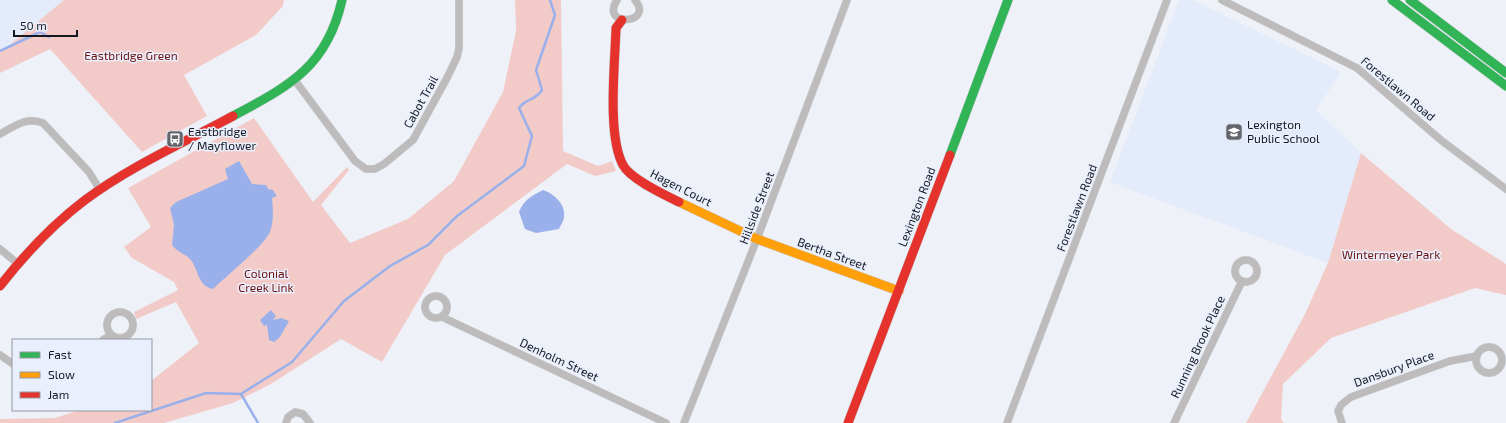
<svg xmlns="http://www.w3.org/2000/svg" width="1506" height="423" font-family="'Exo 2',sans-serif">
	<rect width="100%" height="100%" fill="#eef1f8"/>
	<!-- built -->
	<g fill="#e4ebfb">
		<path d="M 0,0 L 64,0 L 0,53 Z"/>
		<path d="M 1179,0 L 1193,0 L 1341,72 L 1316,110 L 1361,153 L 1328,263 L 1110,182 Z"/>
	</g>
	<!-- green -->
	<g fill="#f2cbc8">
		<path d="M 64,0 L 284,0 L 283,6 L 256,35 L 184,75 L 207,116 L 142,152 L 50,49 L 0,73 L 0,53 Z"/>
		<path d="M 515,0 L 561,0 L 563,151 L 598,166 L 612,161 L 616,171 L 595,176 L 567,164 L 445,255 L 382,362 L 341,339 L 271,384 L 233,403 L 164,423 L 0,423 L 0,419 L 55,418 L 79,410 L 151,410 L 151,381 L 199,343 L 176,302 L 136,319 L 134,312 L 178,290 L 174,282 L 132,258 L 124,247 L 151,227 L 128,188 L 254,118 L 313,202 L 347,167 L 349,170 L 321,205 L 350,243 L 408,219 L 454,181 L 503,92 L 516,31 Z"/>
		<path d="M 1361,153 L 1451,229 L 1506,264 L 1506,295 L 1475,288 L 1331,338 L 1283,384 L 1281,419 L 1284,423 L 1246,423 L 1305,314 L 1328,263 Z"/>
	</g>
	<!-- water -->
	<g fill="#99b0eb">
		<path d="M 239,161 L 252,184 L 266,185 L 269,190 L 272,189 L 277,196 L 272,198 C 273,209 274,221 270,232 C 264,246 225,277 213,289 C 197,286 199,269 190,259 C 184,253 177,252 172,245 L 174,225 L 170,208 L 176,202 L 228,179 L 225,169 Z"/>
		<path d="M 543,190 C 554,194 566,204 564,217 C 564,221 560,226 559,229 L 536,233 L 525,229 L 519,212 C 524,200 531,196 543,190 Z"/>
		<path d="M 271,310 L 276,316 L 273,320 L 281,318 L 289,321 L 280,337 L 274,342 L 269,340 L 267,325 L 264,326 L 260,320 Z"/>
	</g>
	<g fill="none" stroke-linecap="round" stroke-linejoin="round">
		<!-- stream -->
		<g stroke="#99b0eb" stroke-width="2.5">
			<path d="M 0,51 L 40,32 L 49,37"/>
			<path d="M 241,394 L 258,423"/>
			<path d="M 115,423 L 206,393 L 241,394 L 292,362 L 344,301 L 390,266 L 428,245 L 457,216 L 524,166 L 532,136 L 519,108 C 526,98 535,101 542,90 L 536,70 L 555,15 L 550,0"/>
		</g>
		<defs>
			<g id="street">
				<path d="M 617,0 C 599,28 655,24 635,0"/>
				<path d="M 1222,0 L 1357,68 L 1442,141 L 1506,189"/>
				<path d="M 294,79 L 355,161 L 366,169 L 375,169 L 384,164 L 413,140 L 448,76 L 457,57 L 459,48 L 459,0"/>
				<path d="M 0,134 C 15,126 27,116 43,123 L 89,172 L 100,190"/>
				<path d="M 0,249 L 17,263"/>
				<circle cx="1246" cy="271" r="11"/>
				<circle cx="436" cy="307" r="11"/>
				<circle cx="120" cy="325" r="13"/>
				<path d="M 442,317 L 666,423"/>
				<path d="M 103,340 L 111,335"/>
				<circle cx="1489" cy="360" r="13"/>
				<path d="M 0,355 L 13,364"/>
				<path d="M 286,423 L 288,417 L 295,412 L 303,414 L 310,423"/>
				<path d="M 684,423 L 757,239 L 847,0"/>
				<path d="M 1007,423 L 1167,0"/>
				<path d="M 1174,423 L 1242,281"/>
				<path d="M 1342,423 L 1338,411 L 1341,405 L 1351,397 L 1450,361 L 1477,356"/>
			</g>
			<g id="fast">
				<path d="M 1392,0 L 1506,86"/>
				<path d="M 1410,0 L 1506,73"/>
				<path d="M 233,116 C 289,86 327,67 342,0"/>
				<path d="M 950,155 L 1008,0"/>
			</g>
			<path id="slow" d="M 679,202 L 757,239 L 899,291"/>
			<g id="jam">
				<path d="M 622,20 L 616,28 C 615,63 607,136 623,165 C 630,179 665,195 679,202"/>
				<path d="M 0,286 C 25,254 52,225 85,200 C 131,166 183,143 233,116"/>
				<path d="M 848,423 L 950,155"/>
			</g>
		</defs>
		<!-- street casing -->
		<use href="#street" stroke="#cccfd5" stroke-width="8"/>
		<!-- fast casing -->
		<use href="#fast" stroke="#cccfd5" stroke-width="10"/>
		<!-- slow casing -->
		<use href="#slow" stroke="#cccfd5" stroke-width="10"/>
		<!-- jam casing -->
		<use href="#jam" stroke="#cccfd5" stroke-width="10"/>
		<!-- street -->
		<use href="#street" stroke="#bdbbbb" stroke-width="7"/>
		<!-- fast -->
		<use href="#fast" stroke="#30b455" stroke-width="9"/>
		<!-- slow -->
		<use href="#slow" stroke="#ff9f0a" stroke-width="9"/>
		<!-- jam -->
		<use href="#jam" stroke="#e5322d" stroke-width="9"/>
	</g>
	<!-- icons -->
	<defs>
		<symbol id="school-square" viewBox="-11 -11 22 22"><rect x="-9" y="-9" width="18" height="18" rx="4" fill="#62656c" stroke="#e9effd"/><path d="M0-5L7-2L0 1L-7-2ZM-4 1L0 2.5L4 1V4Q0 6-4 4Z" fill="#fff"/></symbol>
		<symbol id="bus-square" viewBox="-11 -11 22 22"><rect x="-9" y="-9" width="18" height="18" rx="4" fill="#62656c" stroke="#e9effd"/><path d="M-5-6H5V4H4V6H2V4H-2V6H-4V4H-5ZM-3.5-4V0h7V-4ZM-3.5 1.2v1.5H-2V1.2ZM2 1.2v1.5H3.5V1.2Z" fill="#fff"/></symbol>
	</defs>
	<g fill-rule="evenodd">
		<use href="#school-square" x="1224" y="122" width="20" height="20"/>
		<use href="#bus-square" x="165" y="129" width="20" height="20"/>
	</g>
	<g text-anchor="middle" stroke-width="3" stroke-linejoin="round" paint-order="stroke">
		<!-- park labels -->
		<g font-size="12" fill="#6c110d" stroke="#e9effd">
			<text x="131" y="60">Eastbridge Green</text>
			<text x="1391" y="259">Wintermeyer Park</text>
			<text x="266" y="278">Colonial<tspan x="266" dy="14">Creek Link</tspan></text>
		</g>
		<!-- street labels -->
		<g font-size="12" fill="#171920" stroke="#e9effd">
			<text transform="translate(1398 89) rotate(40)" y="4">Forestlawn Road</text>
			<text transform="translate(421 102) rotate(-61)" y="4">Cabot Trail</text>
			<text transform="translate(681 188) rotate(27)" y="4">Hagen Court</text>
			<text transform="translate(917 207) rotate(-69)" y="4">Lexington Road</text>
			<text transform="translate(757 208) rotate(-69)" y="4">Hillside Street</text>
			<text transform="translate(1077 208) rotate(-69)" y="4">Forestlawn Road</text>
			<text transform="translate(832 254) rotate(20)" y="4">Bertha Street</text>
			<text transform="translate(1198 347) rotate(-65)" y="4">Running Brook Place</text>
			<text transform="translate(559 360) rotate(25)" y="4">Denholm Street</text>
			<text transform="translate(1394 369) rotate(-20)" y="4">Dansbury Place</text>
		</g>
		<!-- poi labels -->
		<g font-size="12" fill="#171920" stroke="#e9effd" text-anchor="start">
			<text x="1247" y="129">Lexington<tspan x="1247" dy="14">Public School</tspan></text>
			<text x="188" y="136">Eastbridge<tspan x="188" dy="14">/ Mayflower</tspan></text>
		</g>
	</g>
	<!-- legend -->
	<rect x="12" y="339" width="140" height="72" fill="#e9effd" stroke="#9599a5"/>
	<rect x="20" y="352" width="20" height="6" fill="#30b455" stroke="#9599a5"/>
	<text x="48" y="359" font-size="12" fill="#171920">Fast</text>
	<rect x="20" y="372" width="20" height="6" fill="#ff9f0a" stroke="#9599a5"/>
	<text x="48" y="379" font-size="12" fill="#171920">Slow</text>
	<rect x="20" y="392" width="20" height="6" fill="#e5322d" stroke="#9599a5"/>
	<text x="48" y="399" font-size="12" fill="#171920">Jam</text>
	<!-- scale -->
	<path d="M14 30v6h63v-6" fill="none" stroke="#171920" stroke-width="2"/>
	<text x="20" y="30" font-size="12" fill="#171920" stroke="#e9effd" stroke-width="3" paint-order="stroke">50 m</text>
</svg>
